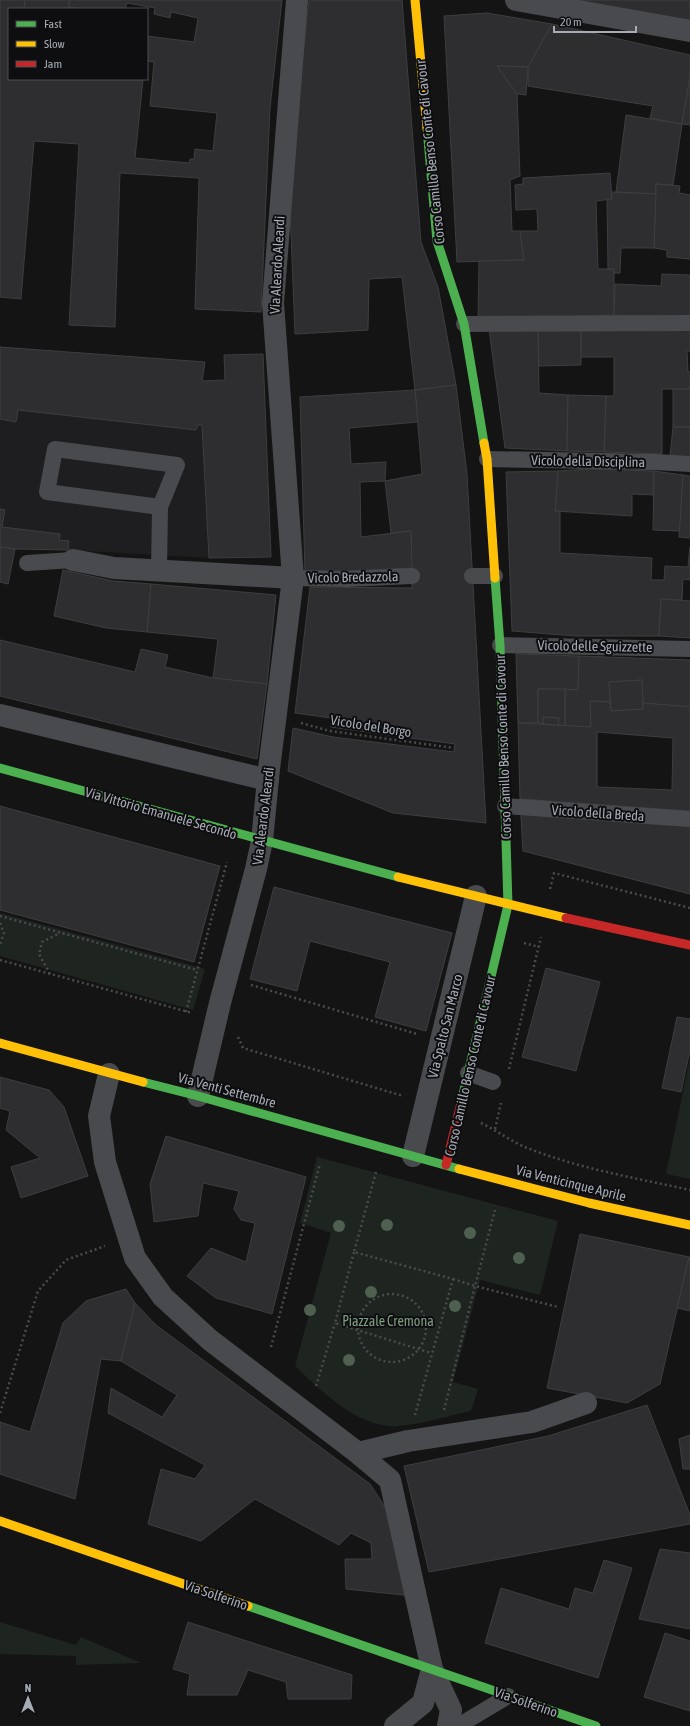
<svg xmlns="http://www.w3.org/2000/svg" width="690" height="1726" font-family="'Asap Condensed',sans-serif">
	<rect width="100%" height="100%" fill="#141414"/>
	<!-- built -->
	<path fill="#1e1e20" d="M 0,347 L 205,362 L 203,381 L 225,380 L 224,355 L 263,354 L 271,557 L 209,558 L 68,550 L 15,549 L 0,547 Z"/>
	<!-- green -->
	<g fill="#1e241f">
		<path d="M 0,913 L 205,969 L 193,1010 L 0,956 Z"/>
		<path d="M 690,1058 L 690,1179 L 666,1174 Z"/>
		<path d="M 317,1157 L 558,1221 L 540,1295 L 480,1280 L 453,1382 L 478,1389 L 471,1411 C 447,1416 423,1424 399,1426 C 360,1430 320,1390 295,1366 L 331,1233 L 300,1223 Z"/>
		<path d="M 0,1622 L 76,1645 L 81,1637 L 141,1663 L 76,1665 L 76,1656 L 0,1654 Z"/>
	</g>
	<!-- building -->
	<g fill="#2e2e30" stroke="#3d3e40" fill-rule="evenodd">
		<path d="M 0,0 L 25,0 L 24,9 L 9,9 L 9,79 L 143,79 L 135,158 L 189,163 L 190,159 L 194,159 L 195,149 L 213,151 L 217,113 L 150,106 L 154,62 L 147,61 L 147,36 L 194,42 L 198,18 L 171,12 L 170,18 L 154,14 L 155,8 L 127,3 L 125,9 L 81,9 L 68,7 L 70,0 L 282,0 L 270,108 L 261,312 L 195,309 L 199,178 L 120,173 L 115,327 L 69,325 L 79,144 L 34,141 L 21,299 L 0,297 Z"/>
		<path d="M 25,0 L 70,0 L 68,7 L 81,9 L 24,9 Z"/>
		<path d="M 309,0 L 402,0 L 421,242 L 438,287 L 456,385 L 415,390 L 402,277 L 369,279 L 368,330 L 295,334 L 289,182 Z"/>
		<path d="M 569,0 L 690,0 L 690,23 Z"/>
		<path d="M 487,13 L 552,24 L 528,67 L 497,66 L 517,94 L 520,176 L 510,180 L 512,231 L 520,231 L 524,260 L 457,262 L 444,16 Z"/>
		<path d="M 552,24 L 690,55 L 690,77 L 682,124 L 650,118 L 653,106 L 528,86 L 528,67 Z"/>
		<path d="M 497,66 L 528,67 L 526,95 L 517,94 Z"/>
		<path d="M 690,77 L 690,125 L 682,124 Z"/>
		<path d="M 626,115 L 682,124 L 673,185 L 656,184 L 656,194 L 616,192 Z"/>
		<path d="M 610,173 L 612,199 L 596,201 L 598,269 L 614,269 L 614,315 L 478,320 L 479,261 L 524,260 L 520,231 L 538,231 L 537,209 L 516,210 L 515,185 L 523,184 L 523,178 Z"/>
		<path d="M 656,184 L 680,186 L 679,193 L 690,195 L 690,259 L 667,257 L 667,250 L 654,248 Z"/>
		<path d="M 611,192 L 656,194 L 654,248 L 621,248 L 620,273 L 614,273 L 614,269 L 608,269 L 607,199 L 612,199 Z"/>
		<path d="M 662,274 L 690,275 L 690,318 L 614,315 L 615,284 L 661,286 Z"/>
		<path d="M 690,328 L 690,351 L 687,351 L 688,372 L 690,372 L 690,389 L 662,389 L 662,454 L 604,452 L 606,396 L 614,396 L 614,357 L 581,357 L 581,329 Z"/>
		<path d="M 489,329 L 538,329 L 539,393 L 568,395 L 567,451 L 505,448 Z"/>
		<path d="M 538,329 L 581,329 L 581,365 L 539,366 Z"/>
		<path d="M 0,347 L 205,362 L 202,381 L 225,380 L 224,355 L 263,354 L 271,557 L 209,558 L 202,425 L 198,425 L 196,430 L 18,410 L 16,422 L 0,419 Z"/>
		<path d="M 456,385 L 467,474 L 486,823 L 393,813 L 288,771 L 293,728 L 333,737 L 454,752 L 455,744 L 331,727 L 331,718 L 295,713 L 310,587 L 412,588 L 411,531 L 391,533 L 385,481 L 422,474 L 415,390 Z"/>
		<rect x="673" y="389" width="17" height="38"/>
		<path d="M 415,390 L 418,422 L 349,428 L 351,464 L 386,462 L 385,481 L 360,482 L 361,537 L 411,531 L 412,568 L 305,573 L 300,397 Z"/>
		<path d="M 568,395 L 606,396 L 604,452 L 567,451 Z"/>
		<path d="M 673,427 L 690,427 L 690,458 L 670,456 Z"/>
		<path d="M 591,469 L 654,471 L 653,495 L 632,494 L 632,516 L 555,511 L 558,471 Z"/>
		<path d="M 558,471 L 555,511 L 560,511 L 560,553 L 652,558 L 651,580 L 664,580 L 665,566 L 688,567 L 690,547 L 690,580 L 683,579 L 682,600 L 661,599 L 659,636 L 576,636 L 512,631 L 506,472 Z"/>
		<path d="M 654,471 L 683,475 L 680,531 L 653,530 Z"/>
		<path d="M 683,475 L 690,476 L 690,538 L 679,537 Z"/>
		<path d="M 0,509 L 5,510 L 2,527 L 60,534 L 59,540 L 69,541 L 68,550 L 15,549 L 0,547 Z"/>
		<path d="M 0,547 L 15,549 L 8,584 L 0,582 Z"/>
		<path d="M 63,570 L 113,581 L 151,584 L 147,632 L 106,628 L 54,616 Z"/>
		<path d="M 151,584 L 276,595 L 267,684 L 213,678 L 218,639 L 147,632 Z"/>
		<path d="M 661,599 L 690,601 L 690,638 L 659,636 Z"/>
		<path d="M 0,640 L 135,672 L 141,649 L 168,655 L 165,667 L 213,678 L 267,684 L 257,759 L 0,696 Z"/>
		<path d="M 516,654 L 579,656 L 578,690 L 538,689 L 538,723 L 518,723 Z"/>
		<path d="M 579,656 L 690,660 L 690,707 L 643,703 L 642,680 L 609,682 L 610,702 L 590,701 L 591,727 L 565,726 L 565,689 L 578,690 Z"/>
		<path d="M 642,680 L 643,709 L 611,711 L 609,682 Z"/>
		<path d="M 538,689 L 565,689 L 565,726 L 558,725 L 559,718 L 543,717 L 543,724 L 538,723 Z"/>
		<path d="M 590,701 L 610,702 L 611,711 L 643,709 L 643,703 L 690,707 L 690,811 L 520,799 L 518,723 L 591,727 ZM 597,732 L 673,738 L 672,790 L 597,787 Z"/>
		<path d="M 543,717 L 559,718 L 558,725 L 543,724 Z"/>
		<path d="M 520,799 L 560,802 L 558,817 L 690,826 L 690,894 L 523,851 Z"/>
		<path d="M 0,806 L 220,866 L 194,962 L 0,910 Z"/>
		<path d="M 274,887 L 452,933 L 426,1031 L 375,1017 L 390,962 L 310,941 L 297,991 L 250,979 Z"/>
		<path d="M 546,968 L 600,982 L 576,1071 L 522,1057 Z"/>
		<path d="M 677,1017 L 690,1019 L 690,1050 L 681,1092 L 662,1088 Z"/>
		<path d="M 0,1077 L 49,1090 L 64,1107 L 88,1176 L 21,1198 L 11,1167 L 40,1158 L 6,1130 L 10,1111 L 0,1108 Z"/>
		<path d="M 166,1136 L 306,1177 L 272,1314 L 216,1298 L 187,1276 L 211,1248 L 246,1262 L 255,1223 L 241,1220 L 234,1209 L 239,1191 L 203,1183 L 198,1216 L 154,1222 L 150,1184 Z"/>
		<path d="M 580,1234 L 689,1257 L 660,1384 L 627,1403 L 547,1388 Z"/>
		<path d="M 689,1257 L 690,1257 L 690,1311 L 677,1308 Z"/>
		<path d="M 126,1289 L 135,1303 L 121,1361 L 101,1359 L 75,1499 L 0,1474 L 0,1422 L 30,1432 L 63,1323 L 86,1301 Z"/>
		<path d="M 135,1303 L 156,1325 L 370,1484 L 395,1522 L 413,1596 L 346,1589 L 345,1559 L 372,1559 L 371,1543 L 351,1533 L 339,1545 L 255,1499 L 201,1541 L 148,1524 L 161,1469 L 195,1479 L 205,1465 L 108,1413 L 111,1388 L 162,1417 L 177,1395 L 121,1361 Z"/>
		<path d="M 647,1405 L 690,1515 L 690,1524 L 429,1572 L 404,1466 L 548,1436 Z"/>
		<path d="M 690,1435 L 690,1469 L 683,1469 L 679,1439 Z"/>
		<path d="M 660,1549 L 690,1553 L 690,1629 L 639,1619 Z"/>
		<path d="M 604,1560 L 632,1568 L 598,1678 L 485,1643 L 501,1588 L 569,1609 L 575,1588 L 593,1593 Z"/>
		<path d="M 188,1622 L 352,1675 L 351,1699 L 288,1699 L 286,1682 L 248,1670 L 237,1695 L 187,1695 L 190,1674 L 173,1669 Z"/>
		<path d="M 665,1633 L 690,1641 L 690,1711 L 644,1697 Z"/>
	</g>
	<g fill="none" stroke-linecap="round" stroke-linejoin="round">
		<!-- path -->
		<g stroke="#4a4b4e" stroke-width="2.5" stroke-dasharray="2 3" stroke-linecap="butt">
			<path d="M 301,723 L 330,731 L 454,748"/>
			<path d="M 550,889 L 554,873 L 690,908"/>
			<path d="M 0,916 L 197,970"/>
			<path d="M 0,923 L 4,933 L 0,945"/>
			<path d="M 524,943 L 539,947"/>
			<path d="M 0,960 L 192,1013"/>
			<path d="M 50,974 L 39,954 L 42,942 L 60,933"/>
			<path d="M 251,985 L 417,1034"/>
			<path d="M 186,1012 L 227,862"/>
			<path d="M 238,1037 L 243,1048 L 403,1096"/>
			<path d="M 509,1069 L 541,937"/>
			<path d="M 481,1123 C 498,1131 513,1143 530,1149 C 581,1169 636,1178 690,1190"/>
			<path d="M 495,1129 L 501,1103"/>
			<path d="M 376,1172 L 354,1252 L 453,1279 L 415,1415"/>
			<path d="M 354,1252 L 335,1323 L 431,1353"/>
			<path d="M 453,1279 L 475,1286 L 495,1210"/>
			<circle cx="392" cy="1328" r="34"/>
			<path d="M 271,1347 L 320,1164"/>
			<path d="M 316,1386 L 335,1323"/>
			<path d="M 444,1410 L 475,1286 L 558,1307"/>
			<path d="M 0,1413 L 38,1291 L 66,1260 L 105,1246"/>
		</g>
		<!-- lane -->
		<g stroke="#484a4d" stroke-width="16">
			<path d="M 464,324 L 690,323"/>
			<path d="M 487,459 L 655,462 L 690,464"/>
			<path d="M 27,563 L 73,560"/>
			<path d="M 159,571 L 160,507 L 177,465 L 55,449 L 47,492 L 160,507"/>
			<path d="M 472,576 L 495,576"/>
			<path d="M 293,578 L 346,579 L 412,576"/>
			<path d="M 500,645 L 690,649"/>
			<path d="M 505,806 L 690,819"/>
			<path d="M 468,1073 L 493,1082"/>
			<path d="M 458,1726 L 508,1696"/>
		</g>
		<!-- street -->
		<g stroke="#484a4d" stroke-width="22">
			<path d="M 516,0 L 690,31"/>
			<path d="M 73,560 L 114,568 L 293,578"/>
			<path d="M 0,715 L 268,780"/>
			<path d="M 109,1074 L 99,1116 L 105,1162 L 135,1258 L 163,1297 L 210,1340 L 358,1453 L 390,1480 L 432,1669 L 451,1710 L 448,1726"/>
			<path d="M 198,1096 L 220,1003 L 256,869 L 262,841 L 269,769 L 293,578 L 273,303 L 297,0"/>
			<path d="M 413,1156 L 476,896"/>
			<path d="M 358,1453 L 408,1441 L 532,1422 L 586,1403"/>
			<path d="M 395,1726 L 423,1703 L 432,1669"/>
		</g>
		<!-- fast -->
		<g stroke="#4caf50" stroke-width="9">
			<path d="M 427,128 L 437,241 L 464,324 L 484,443"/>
			<path d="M 0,768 L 398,877"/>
			<path d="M 143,1082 L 198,1096 L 459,1169"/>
			<path d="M 461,1103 L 508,905 L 500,645 L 495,578"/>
			<path d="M 248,1606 L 596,1726"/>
		</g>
		<!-- slow -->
		<g stroke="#ffc107" stroke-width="9">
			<path d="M 415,0 L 427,128"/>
			<path d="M 484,443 L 487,459 L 495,578"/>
			<path d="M 398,877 L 566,918"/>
			<path d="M 0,1043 L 143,1082"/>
			<path d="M 459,1169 L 589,1203 L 690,1225"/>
			<path d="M 0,1521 L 248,1606"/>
		</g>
		<!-- jam -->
		<g stroke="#c62828" stroke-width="9">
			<path d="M 566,918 L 690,945"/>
			<path d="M 446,1165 L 461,1103"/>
		</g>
	</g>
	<!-- trees -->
	<g fill="#4f5f50">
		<circle cx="387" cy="1225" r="6"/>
		<circle cx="339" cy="1226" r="6"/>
		<circle cx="470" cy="1233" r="6"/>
		<circle cx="519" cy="1258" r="6"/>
		<circle cx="371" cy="1292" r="6"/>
		<circle cx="455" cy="1306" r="6"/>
		<circle cx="310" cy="1310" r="6"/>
		<circle cx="349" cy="1360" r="6"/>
	</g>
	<g text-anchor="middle" stroke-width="4" stroke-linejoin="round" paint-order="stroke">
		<!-- street labels -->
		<g font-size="14" fill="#a6abb4" stroke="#0e0e10">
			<text transform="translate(430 152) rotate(-96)" y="5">Corso Camillo Benso Conte di Cavour</text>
			<text transform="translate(277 265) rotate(-87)" y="5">Via Aleardo Aleardi</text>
			<text transform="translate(588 461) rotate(1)" y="5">Vicolo della Disciplina</text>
			<text transform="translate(353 577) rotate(-1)" y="5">Vicolo Bredazzola</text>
			<text transform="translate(595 646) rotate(1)" y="5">Vicolo delle Sguizzette</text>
			<text transform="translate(371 726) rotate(9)" y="5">Vicolo del Borgo</text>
			<text transform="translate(503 747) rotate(-92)" y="5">Corso Camillo Benso Conte di Cavour</text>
			<text transform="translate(161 813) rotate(16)" y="5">Via Vittorio Emanuele Secondo</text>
			<text transform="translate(598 813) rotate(4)" y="5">Vicolo della Breda</text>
			<text transform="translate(263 816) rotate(-83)" y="5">Via Aleardo Aleardi</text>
			<text transform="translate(445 1026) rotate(-76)" y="5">Via Spalto San Marco</text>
			<text transform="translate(470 1066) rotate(-77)" y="5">Corso Camillo Benso Conte di Cavour</text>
			<text transform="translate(227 1090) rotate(15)" y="5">Via Venti Settembre</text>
			<text transform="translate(571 1183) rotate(14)" y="5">Via Venticinque Aprile</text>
			<text transform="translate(216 1595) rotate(19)" y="5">Via Solferino</text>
			<text transform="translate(526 1702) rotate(19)" y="5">Via Solferino</text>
		</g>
		<!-- park labels -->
		<g font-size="14" fill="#7f9d81" stroke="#0e0e10">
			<text x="388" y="1326">Piazzale Cremona</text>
		</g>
	</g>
	<!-- legend -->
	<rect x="8" y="8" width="140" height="72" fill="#0e0e10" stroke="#4b4d52"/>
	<rect x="16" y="21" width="20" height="6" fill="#4caf50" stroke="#4b4d52"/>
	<text x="44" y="28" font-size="12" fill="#a6abb4">Fast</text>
	<rect x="16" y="41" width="20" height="6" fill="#ffc107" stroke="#4b4d52"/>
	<text x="44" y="48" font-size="12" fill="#a6abb4">Slow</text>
	<rect x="16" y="61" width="20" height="6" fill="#c62828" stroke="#4b4d52"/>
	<text x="44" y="68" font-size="12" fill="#a6abb4">Jam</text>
	<!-- north arrow -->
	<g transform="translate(28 1698)" stroke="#0e0e10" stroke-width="3" paint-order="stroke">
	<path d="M0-3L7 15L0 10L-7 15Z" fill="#a6abb4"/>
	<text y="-6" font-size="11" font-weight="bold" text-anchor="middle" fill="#a6abb4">N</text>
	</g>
	<!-- scale -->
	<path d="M554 26v6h82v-6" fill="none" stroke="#a6abb4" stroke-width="2"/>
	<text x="560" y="26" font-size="12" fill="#a6abb4" stroke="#0e0e10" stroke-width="3" paint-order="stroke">20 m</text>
</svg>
